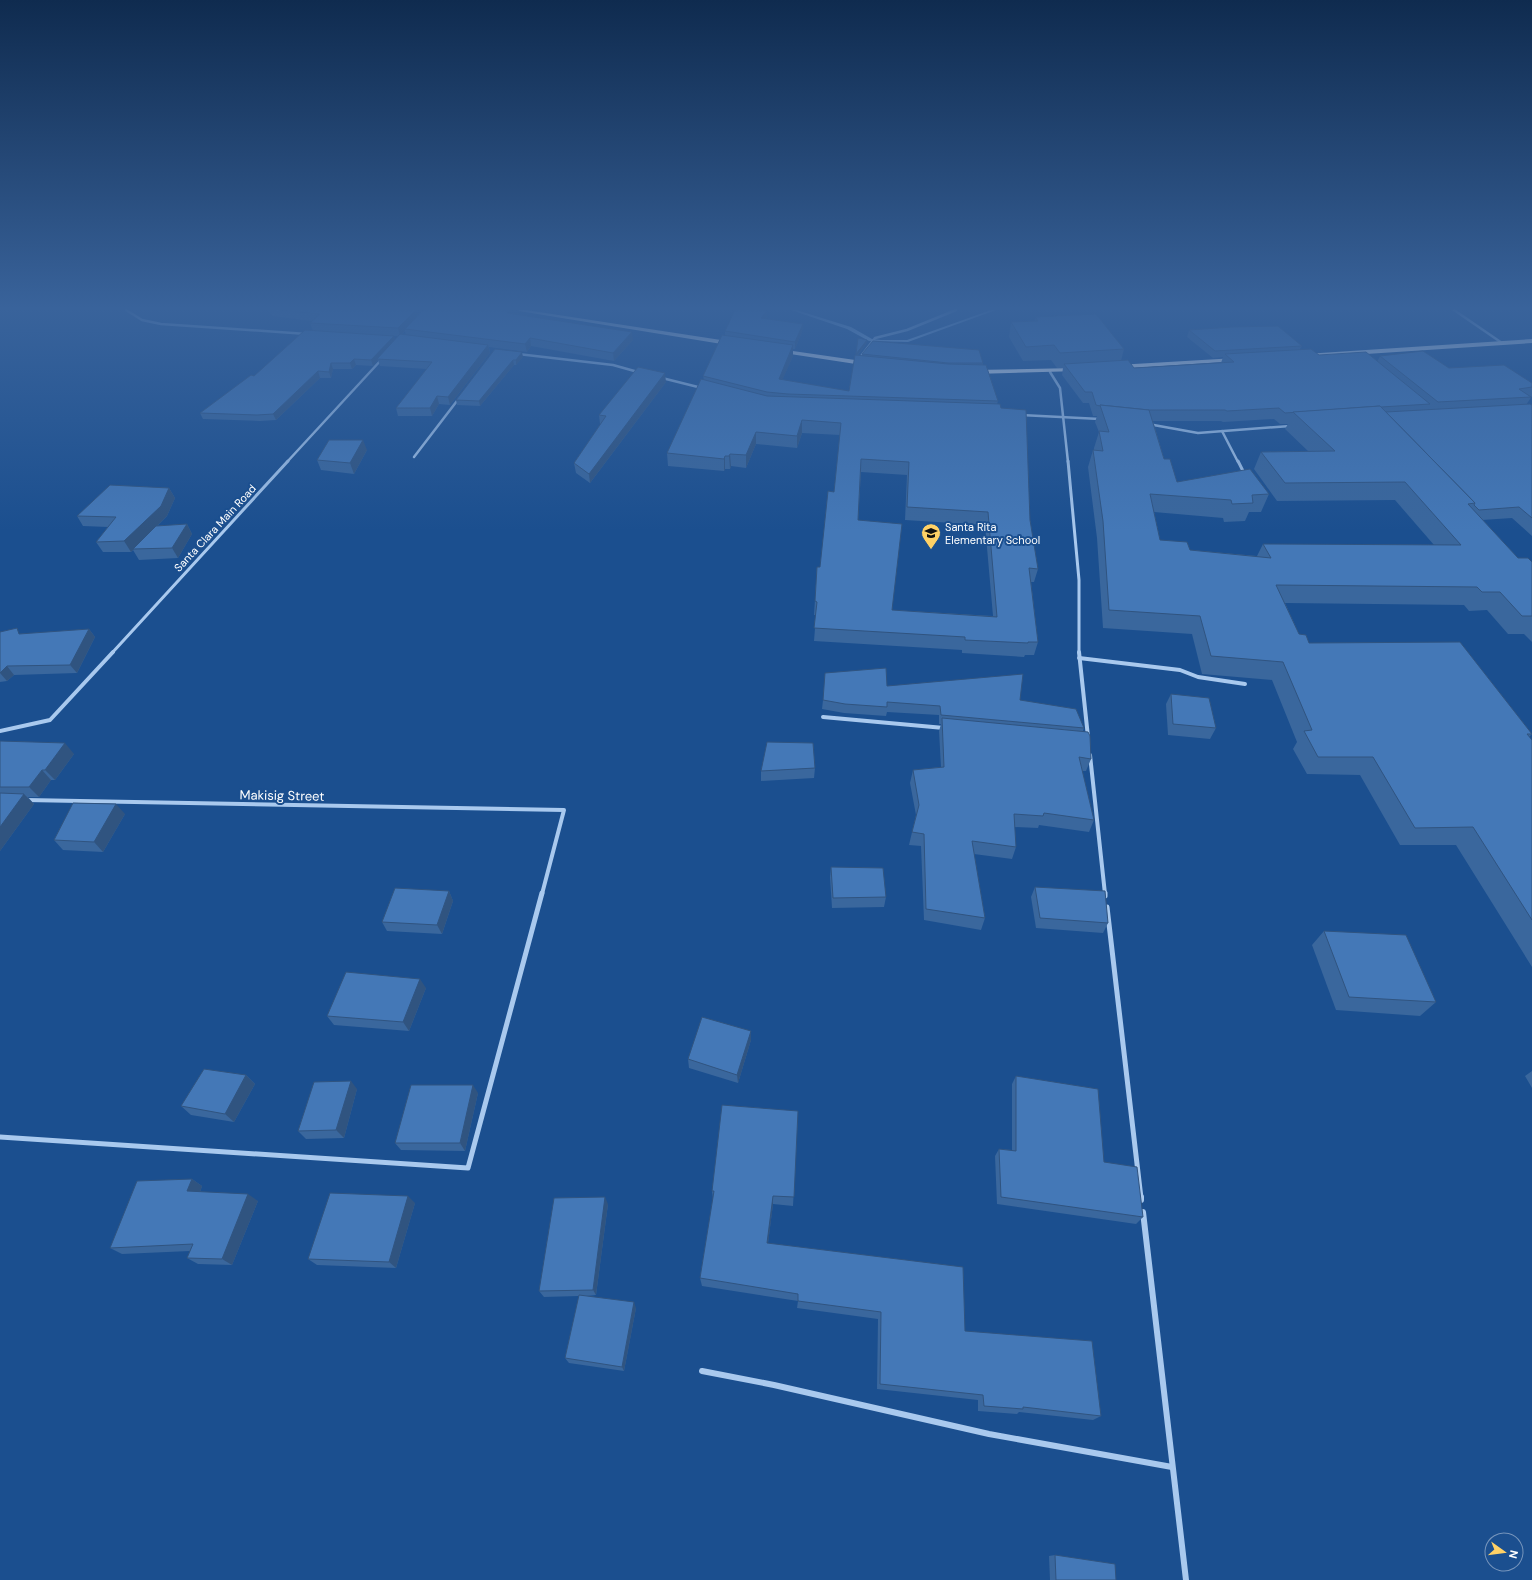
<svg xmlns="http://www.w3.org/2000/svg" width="1532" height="1580" font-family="'DM Sans',sans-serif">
	<rect width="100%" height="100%" fill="#1b4f8f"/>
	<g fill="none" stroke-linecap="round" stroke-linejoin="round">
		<!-- stream -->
		<path fill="#9cc4f0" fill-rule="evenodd" d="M 791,310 L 796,310 L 851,327 L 872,339 L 881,340 L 907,340 L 991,310 L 996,310 L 908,342 L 869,341 L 847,329 Z"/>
		<!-- minor-far4 -->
		<g stroke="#a9c9ee" stroke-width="2.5">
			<path d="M 126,310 L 142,320 L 161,324 L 307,334"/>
			<path d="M 1454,310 L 1502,343"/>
			<path d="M 518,354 L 613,365 L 638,372"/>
			<path d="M 858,360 L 875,338 L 907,330 L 956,310"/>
			<path d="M 1050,372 L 1060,388 L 1068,462"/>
			<path d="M 662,378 L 702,388"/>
			<path d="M 1021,415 L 1100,419"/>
			<path d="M 1148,424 L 1198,433 L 1290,426"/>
			<path d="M 1222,431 L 1238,462"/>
			<path d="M 414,457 L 460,397"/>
			<path d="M 287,462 L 382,359"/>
		</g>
		<!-- minor-far3 -->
		<g stroke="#a9c9ee" stroke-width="3">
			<path d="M 1068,461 L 1079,580 L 1079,653"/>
			<path d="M 1238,461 L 1245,475"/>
			<path d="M 112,653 L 288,461"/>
		</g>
		<!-- minor-far2 -->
		<g stroke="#a9c9ee" stroke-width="4">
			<path d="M 1079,652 L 1088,737"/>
			<path d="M 1079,658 L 1180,670 L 1198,677 L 1245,684"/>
			<path d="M 823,717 L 944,728"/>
			<path d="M 0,731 L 50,720 L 113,652"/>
			<path d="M 1090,755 L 1105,894"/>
			<path d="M 26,800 L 564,810 L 542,894"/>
		</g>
		<!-- minor-far1 -->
		<g stroke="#a9c9ee" stroke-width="5">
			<path d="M 1105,893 L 1105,896"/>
			<path d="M 1107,907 L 1141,1198"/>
			<path d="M 0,1137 L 468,1168 L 542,893"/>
		</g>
		<!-- minor -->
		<g stroke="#a9c9ee" stroke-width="6">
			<path d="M 1141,1197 L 1141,1200"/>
			<path d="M 1143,1212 L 1186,1580"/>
			<path d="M 702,1371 L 774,1385 L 989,1434 L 1172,1467"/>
		</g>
		<!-- trunk -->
		<g fill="#f8faff" fill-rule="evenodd">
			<path d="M 513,310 L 526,310 L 734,342 L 737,344 L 734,346 Z"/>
			<path d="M 1532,339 L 1532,343 L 1305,358 L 1302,356 L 1305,354 Z"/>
			<path d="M 779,349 L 869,362 L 872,364 L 869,366 L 777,352 L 776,351 Z"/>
			<path d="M 1236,358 L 1238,359 L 1238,361 L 1117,369 L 1114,367 L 1117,365 Z"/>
			<path d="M 1076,368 L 1079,370 L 1078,371 L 974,374 L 971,372 L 974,370 Z"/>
		</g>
	</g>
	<!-- wall -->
	<g fill="#3a679d" fill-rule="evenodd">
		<path d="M 269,310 L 519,310 L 520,313 L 517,314 L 633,340 L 614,361 L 531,346 L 527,352 L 489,347 L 490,353 L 450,405 L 439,404 L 432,416 L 398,416 L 396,408 L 427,369 L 380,366 L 378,360 L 373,366 L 356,365 L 352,369 L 333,369 L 331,378 L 320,378 L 276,420 L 260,421 L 203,419 L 200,413 L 254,376 L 313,331 L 310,323 L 312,321 L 272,316 ZM 405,331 L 406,335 L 402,335 ZM 394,336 L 398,336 L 395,340 Z"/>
		<path d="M 1035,317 L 1124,349 L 1121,361 L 1134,368 L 1221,363 L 1223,357 L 1213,358 L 1187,337 L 1189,330 L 1302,346 L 1300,349 L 1319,355 L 1377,362 L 1380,356 L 1532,383 L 1532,396 L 1526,405 L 1532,405 L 1532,536 L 1512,518 L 1482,520 L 1518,558 L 1532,562 L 1532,642 L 1524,634 L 1508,634 L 1487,610 L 1469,611 L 1464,605 L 1285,603 L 1299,634 L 1309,643 L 1532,734 L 1529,737 L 1532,740 L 1532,967 L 1456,845 L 1400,845 L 1360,775 L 1307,774 L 1293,749 L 1297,742 L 1272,680 L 1202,674 L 1192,634 L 1103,628 L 1097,538 L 1088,467 L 1093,450 L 1094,450 L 1094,448 L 1099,432 L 1095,422 L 1097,416 L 1093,416 L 1089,403 L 1083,403 L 1062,375 L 1063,368 L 1057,368 L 1051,360 L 1023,361 L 1009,337 L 1011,322 L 1035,321 ZM 1274,419 L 1280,424 L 1288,424 L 1285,429 L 1308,451 L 1261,452 L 1254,469 L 1277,501 L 1395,500 L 1434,545 L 1263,544 L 1257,556 L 1190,550 L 1160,540 L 1154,512 L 1223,518 L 1224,522 L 1245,521 L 1249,512 L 1261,512 L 1269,494 L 1177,482 L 1164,459 L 1153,421 L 1221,421 L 1223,422 Z"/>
		<path d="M 767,318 L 767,319 L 803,324 L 802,332 L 795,349 L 793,349 L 793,356 L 782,380 L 849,391 L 856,354 L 867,340 L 866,344 L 858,355 L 862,356 L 862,354 L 983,363 L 983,365 L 998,401 L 997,404 L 1030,520 L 1038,569 L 1034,582 L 1031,582 L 1038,642 L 1034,655 L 1025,655 L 1024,657 L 962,653 L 962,650 L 814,641 L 816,615 L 814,615 L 817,567 L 820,567 L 834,492 L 840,435 L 802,433 L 797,448 L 756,444 L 746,468 L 731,466 L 730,469 L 725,469 L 724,471 L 668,466 L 667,453 L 704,380 L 703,376 L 725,335 L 725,331 ZM 861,472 L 907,475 L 905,520 L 985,525 L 993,616 L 892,610 L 858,520 Z"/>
		<path d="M 495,349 L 523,357 L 516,365 L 514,365 L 480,406 L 457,405 L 456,400 Z"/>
		<path d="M 666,382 L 590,483 L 576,473 L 574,463 L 601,424 L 600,424 L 599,415 Z"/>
		<path d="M 367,450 L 354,474 L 321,470 L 317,460 Z"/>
		<path d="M 169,488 L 175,498 L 167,516 L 157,526 L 187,524 L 192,534 L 178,558 L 139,560 L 133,550 L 131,552 L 103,552 L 96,542 L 108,527 L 83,526 L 77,516 Z"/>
		<path d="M 89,629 L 95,637 L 77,673 L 14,675 L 7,681 L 0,682 L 0,632 L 21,634 Z"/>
		<path d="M 887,686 L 1020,700 L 1084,728 L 1083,731 L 1091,759 L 1086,771 L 1082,771 L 1094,820 L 1089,832 L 1039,825 L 1038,828 L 1014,827 L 1016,847 L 1012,859 L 974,854 L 985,918 L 981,930 L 924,920 L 921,846 L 909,845 L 916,815 L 910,783 L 913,770 L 941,767 L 939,731 L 941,724 L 939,724 L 939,715 L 887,712 L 886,716 L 844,713 L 822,709 L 823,700 Z"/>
		<path d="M 1171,694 L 1216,728 L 1210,739 L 1168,735 L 1166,704 Z"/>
		<path d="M 0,741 L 74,754 L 55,780 L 51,780 L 39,797 L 28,797 L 34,804 L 0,851 Z"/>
		<path d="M 815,768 L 814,778 L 761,781 L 761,771 Z"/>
		<path d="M 125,814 L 103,852 L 63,850 L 54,840 Z"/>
		<path d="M 831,867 L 886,897 L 884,907 L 832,908 L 830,877 Z"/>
		<path d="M 1035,887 L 1108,923 L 1103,933 L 1036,928 L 1031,897 Z"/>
		<path d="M 449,891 L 453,901 L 442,934 L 387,931 L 382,922 Z"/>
		<path d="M 1324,931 L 1436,1002 L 1420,1016 L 1336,1010 L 1312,945 Z"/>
		<path d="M 426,988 L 409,1031 L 334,1025 L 327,1016 Z"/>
		<path d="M 751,1040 L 738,1083 L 689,1068 L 688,1059 Z"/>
		<path d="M 1532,1071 L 1532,1088 L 1525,1076 Z"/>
		<path d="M 246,1075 L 255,1084 L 234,1122 L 191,1115 L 181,1106 Z"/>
		<path d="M 1016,1076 L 1104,1162 L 1143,1217 L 1136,1224 L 997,1204 L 995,1156 L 999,1149 L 1012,1150 L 1012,1084 Z"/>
		<path d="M 357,1089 L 344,1138 L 306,1139 L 298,1131 Z"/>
		<path d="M 478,1093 L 465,1151 L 401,1150 L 395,1143 Z"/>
		<path d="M 798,1111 L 793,1206 L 773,1204 L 768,1243 L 965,1331 L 1101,1416 L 1093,1420 L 1019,1412 L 1017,1414 L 978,1411 L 978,1400 L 877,1389 L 878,1319 L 797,1308 L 798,1301 L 702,1286 L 700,1278 L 713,1199 L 712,1191 Z"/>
		<path d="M 192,1179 L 202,1186 L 200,1192 L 258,1201 L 232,1265 L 198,1264 L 187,1258 L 190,1251 L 122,1254 L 110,1248 Z"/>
		<path d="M 415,1203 L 396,1268 L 317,1265 L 308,1259 Z"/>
		<path d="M 608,1204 L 596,1295 L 587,1296 L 636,1308 L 624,1371 L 569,1363 L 565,1358 L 579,1296 L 544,1297 L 539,1291 Z"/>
		<path d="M 1055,1555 L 1116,1580 L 1050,1580 L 1049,1556 Z"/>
	</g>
	<!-- shaded-wall -->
	<g fill="#305480">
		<path d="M 416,310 L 426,310 L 405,329 L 405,331 L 400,336 L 398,328 Z"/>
		<path d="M 511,310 L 519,310 L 520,313 L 508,320 L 507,313 Z"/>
		<path d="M 767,311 L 767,318 L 761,325 L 761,318 Z"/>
		<path d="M 803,324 L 802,332 L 795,349 L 795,342 Z"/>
		<path d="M 632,332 L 633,340 L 614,361 L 613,353 Z"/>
		<path d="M 394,336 L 395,341 L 377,359 L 378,360 L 373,366 L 371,360 Z"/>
		<path d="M 530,338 L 531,346 L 527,352 L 525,344 Z"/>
		<path d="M 867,340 L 866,344 L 855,358 L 856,354 Z"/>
		<path d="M 488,345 L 490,353 L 450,405 L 448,397 Z"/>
		<path d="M 793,345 L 793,356 L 778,390 L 779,379 Z"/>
		<path d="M 522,352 L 523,357 L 516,365 L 516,360 Z"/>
		<path d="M 354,359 L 356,365 L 352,369 L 350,363 Z"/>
		<path d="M 513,360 L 514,365 L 480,406 L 479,401 Z"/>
		<path d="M 331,363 L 333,369 L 331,378 L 329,372 Z"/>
		<path d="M 318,371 L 320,378 L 276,420 L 273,414 Z"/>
		<path d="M 665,373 L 666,382 L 590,483 L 589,474 Z"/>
		<path d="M 437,396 L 439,404 L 432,416 L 430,408 Z"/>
		<path d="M 802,420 L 802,433 L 797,448 L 797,436 Z"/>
		<path d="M 756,432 L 756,444 L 746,468 L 746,455 Z"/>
		<path d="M 363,440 L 367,450 L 354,474 L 350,463 Z"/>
		<path d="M 730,454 L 731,466 L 730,469 L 729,456 Z"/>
		<path d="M 725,456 L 725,469 L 724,471 L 724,459 Z"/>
		<path d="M 169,488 L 175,498 L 167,516 L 131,552 L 124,541 Z"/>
		<path d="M 187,524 L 192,534 L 178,558 L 172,548 Z"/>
		<path d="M 89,629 L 95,637 L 77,673 L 70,665 Z"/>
		<path d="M 7,666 L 14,675 L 7,681 L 0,673 Z"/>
		<path d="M 65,743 L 74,754 L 55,780 L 45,770 Z"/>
		<path d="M 42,770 L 51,780 L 39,797 L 29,787 Z"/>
		<path d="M 24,794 L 34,804 L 0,851 L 0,827 Z"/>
		<path d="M 116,804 L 125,814 L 103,852 L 94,842 Z"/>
		<path d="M 449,891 L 453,901 L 442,934 L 437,925 Z"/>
		<path d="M 420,979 L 426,988 L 409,1031 L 403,1022 Z"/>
		<path d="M 751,1031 L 751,1040 L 738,1083 L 737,1075 Z"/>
		<path d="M 246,1075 L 255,1084 L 234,1122 L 225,1114 Z"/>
		<path d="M 351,1081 L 357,1089 L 344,1138 L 336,1130 Z"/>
		<path d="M 473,1085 L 478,1093 L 465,1151 L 460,1143 Z"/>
		<path d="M 192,1179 L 202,1186 L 198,1198 L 187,1191 Z"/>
		<path d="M 248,1194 L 258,1201 L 232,1265 L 222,1259 Z"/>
		<path d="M 408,1196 L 415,1203 L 396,1268 L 389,1262 Z"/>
		<path d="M 773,1196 L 773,1204 L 767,1251 L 767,1243 Z"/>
		<path d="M 605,1197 L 608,1204 L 596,1295 L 593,1290 Z"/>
		<path d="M 634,1302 L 636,1308 L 624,1371 L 622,1367 Z"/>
	</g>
	<!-- building -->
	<g fill="#4478b7" stroke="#305480" fill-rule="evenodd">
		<path d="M 279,310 L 416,310 L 398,328 L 310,323 L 320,314 Z"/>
		<path d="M 423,310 L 511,310 L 507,313 L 632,332 L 613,353 L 530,338 L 525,344 L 405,329 Z"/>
		<path d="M 735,310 L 761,310 L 767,311 L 761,318 L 803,324 L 795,342 L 725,331 Z"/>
		<path d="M 1096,314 L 1124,349 L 1060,353 L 1054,345 L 1026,347 L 1011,322 L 1038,321 L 1035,317 Z"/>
		<path d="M 1278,326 L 1302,346 L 1215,351 L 1189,330 L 1232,327 Z"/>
		<path d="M 305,330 L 394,336 L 371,360 L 354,359 L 350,363 L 331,363 L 329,372 L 318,371 L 273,414 L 257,415 L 200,413 L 251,375 L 254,376 Z"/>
		<path d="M 400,334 L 488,345 L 448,397 L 437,396 L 430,408 L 396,408 L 432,362 L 377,359 Z"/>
		<path d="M 722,335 L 793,345 L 779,379 L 849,391 L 855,355 L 948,364 L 986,365 L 998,401 L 788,394 L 767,392 L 703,376 Z"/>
		<path d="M 858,338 L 867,340 L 856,354 Z"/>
		<path d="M 873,341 L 979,350 L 983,363 L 948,363 L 862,354 Z"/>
		<path d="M 495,349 L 522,352 L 516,360 L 513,360 L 479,401 L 456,400 Z"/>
		<path d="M 1311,349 L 1319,355 L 1366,352 L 1430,404 L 1381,407 L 1380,406 L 1285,413 L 1279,408 L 1227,411 L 1225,410 L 1149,410 L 1100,405 L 1100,406 L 1096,405 L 1092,392 L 1085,392 L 1064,364 L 1128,360 L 1134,368 L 1234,362 L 1225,354 Z"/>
		<path d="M 1423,351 L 1449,368 L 1504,365 L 1532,383 L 1532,387 L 1519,389 L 1531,397 L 1438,402 L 1380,356 Z"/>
		<path d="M 638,367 L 665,373 L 589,474 L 574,463 L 606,416 L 599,415 Z"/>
		<path d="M 701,379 L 767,396 L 1000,404 L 1001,408 L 1026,410 L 1030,520 L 1038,569 L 1029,568 L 1038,642 L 1028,642 L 1028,643 L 965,640 L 965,637 L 814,628 L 817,602 L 815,601 L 817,567 L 820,567 L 828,491 L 834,492 L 841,423 L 802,420 L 797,436 L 756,432 L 746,455 L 730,454 L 729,456 L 725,456 L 724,459 L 667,453 ZM 861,459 L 909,462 L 907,507 L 988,512 L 997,617 L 892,610 L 902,524 L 858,520 Z"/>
		<path d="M 1530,404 L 1532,405 L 1532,518 L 1519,507 L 1479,510 L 1474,505 L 1475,503 L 1386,412 Z"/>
		<path d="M 1100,405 L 1149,410 L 1164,459 L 1170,459 L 1177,482 L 1250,469 L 1269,494 L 1252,495 L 1253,503 L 1232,504 L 1231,500 L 1150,494 L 1160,540 L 1187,542 L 1190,550 L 1271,558 L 1263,544 L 1461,545 L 1405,482 L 1285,483 L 1261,452 L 1335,451 L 1293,412 L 1380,406 L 1475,503 L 1468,504 L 1518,558 L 1528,558 L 1532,562 L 1532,616 L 1522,616 L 1500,592 L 1482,592 L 1477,587 L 1276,585 L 1299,634 L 1306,635 L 1309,643 L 1460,642 L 1532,734 L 1527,734 L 1532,740 L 1532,920 L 1473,827 L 1415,828 L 1373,757 L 1318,757 L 1304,731 L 1312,730 L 1283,662 L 1211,656 L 1200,616 L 1109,610 L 1103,521 L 1093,450 L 1103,451 L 1099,431 L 1109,432 Z"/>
		<path d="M 329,440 L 363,440 L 350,463 L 317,460 Z"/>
		<path d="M 110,485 L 169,488 L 161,506 L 124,541 L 96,542 L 116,517 L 77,516 Z"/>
		<path d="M 187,524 L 172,548 L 133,549 L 156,526 Z"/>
		<path d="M 17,628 L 19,634 L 89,629 L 70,665 L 7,666 L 0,673 L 0,632 Z"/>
		<path d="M 886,668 L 887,686 L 1023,674 L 1020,700 L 1076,709 L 1084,728 L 941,715 L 940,706 L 887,702 L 887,707 L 845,704 L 823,700 L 825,673 Z"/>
		<path d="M 1171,694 L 1209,698 L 1216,728 L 1173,724 Z"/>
		<path d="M 942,718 L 1088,732 L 1090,736 L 1091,759 L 1079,757 L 1094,820 L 1044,813 L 1043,816 L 1014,814 L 1016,847 L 972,841 L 985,918 L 926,909 L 924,834 L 912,832 L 919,805 L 913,770 L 944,767 Z"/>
		<path d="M 0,741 L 65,743 L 45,770 L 42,770 L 29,787 L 0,787 Z"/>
		<path d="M 767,742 L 813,743 L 815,768 L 761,771 Z"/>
		<path d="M 0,793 L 24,794 L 0,827 Z"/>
		<path d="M 73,803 L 116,804 L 94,842 L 54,840 Z"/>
		<path d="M 831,867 L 883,868 L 886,897 L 833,898 Z"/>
		<path d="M 1035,887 L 1105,891 L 1108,923 L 1040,918 Z"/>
		<path d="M 395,888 L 449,891 L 437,925 L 382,922 Z"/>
		<path d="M 1324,931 L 1406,935 L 1436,1002 L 1349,997 Z"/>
		<path d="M 346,972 L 420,979 L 403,1022 L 327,1016 Z"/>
		<path d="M 702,1017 L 751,1031 L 737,1075 L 688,1059 Z"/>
		<path d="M 204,1069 L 246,1075 L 225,1114 L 181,1106 Z"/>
		<path d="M 1016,1076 L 1098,1089 L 1104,1162 L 1137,1167 L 1143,1217 L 1001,1197 L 999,1149 L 1016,1151 Z"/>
		<path d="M 351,1081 L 336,1130 L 298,1131 L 314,1082 Z"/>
		<path d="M 411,1085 L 473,1085 L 460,1143 L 395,1143 Z"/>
		<path d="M 722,1105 L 798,1111 L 794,1197 L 773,1196 L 767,1243 L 963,1267 L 965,1331 L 1092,1341 L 1101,1416 L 1023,1407 L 1023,1409 L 984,1406 L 983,1395 L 880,1384 L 881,1312 L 798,1301 L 798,1294 L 700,1278 L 714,1191 L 712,1191 Z"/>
		<path d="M 192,1179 L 187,1191 L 248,1194 L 222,1259 L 187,1258 L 193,1244 L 110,1248 L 137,1181 Z"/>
		<path d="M 330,1193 L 408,1196 L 389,1262 L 308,1259 Z"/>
		<path d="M 605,1197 L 593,1290 L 539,1291 L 554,1198 Z"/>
		<path d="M 579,1295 L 634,1302 L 622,1367 L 565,1358 Z"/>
		<path d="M 1055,1555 L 1115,1564 L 1116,1580 L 1056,1580 Z"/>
	</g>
	<!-- sky -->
	<linearGradient id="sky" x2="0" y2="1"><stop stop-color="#0f2b4f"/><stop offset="0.58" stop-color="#39639b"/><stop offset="1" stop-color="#39639b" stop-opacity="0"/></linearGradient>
	<rect width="1532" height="531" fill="url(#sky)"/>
	<!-- icons -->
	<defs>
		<symbol id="school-pin" viewBox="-11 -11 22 30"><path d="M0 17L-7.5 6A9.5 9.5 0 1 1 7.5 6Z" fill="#ffd166" stroke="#1b4f8f"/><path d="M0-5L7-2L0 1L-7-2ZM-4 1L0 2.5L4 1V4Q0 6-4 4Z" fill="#111"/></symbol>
	</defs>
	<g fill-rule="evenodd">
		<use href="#school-pin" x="920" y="522" width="22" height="30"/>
	</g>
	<g text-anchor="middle" stroke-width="4" stroke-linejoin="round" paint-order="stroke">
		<!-- far-poi labels -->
		<g font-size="11" fill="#fff" stroke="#1b4f8f" text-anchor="start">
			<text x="945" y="531">Santa Rita<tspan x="945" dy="13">Elementary School</tspan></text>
		</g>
		<!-- far-street labels -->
		<g font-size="11" fill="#fff" stroke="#1b4f8f">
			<text transform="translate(215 528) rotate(-47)" y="4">Santa Clara Main Road</text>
		</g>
		<!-- street labels -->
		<g font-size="13" fill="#fff" stroke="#1b4f8f">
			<text transform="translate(282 795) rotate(1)" y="5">Makisig Street</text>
		</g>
	</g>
	<!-- north arrow -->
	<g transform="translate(1504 1552) rotate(104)"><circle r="19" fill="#1b4f8f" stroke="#7695bc"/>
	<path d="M0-3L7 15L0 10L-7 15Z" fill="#ffd166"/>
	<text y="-6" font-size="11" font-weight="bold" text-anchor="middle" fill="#ffffff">N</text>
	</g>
</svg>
